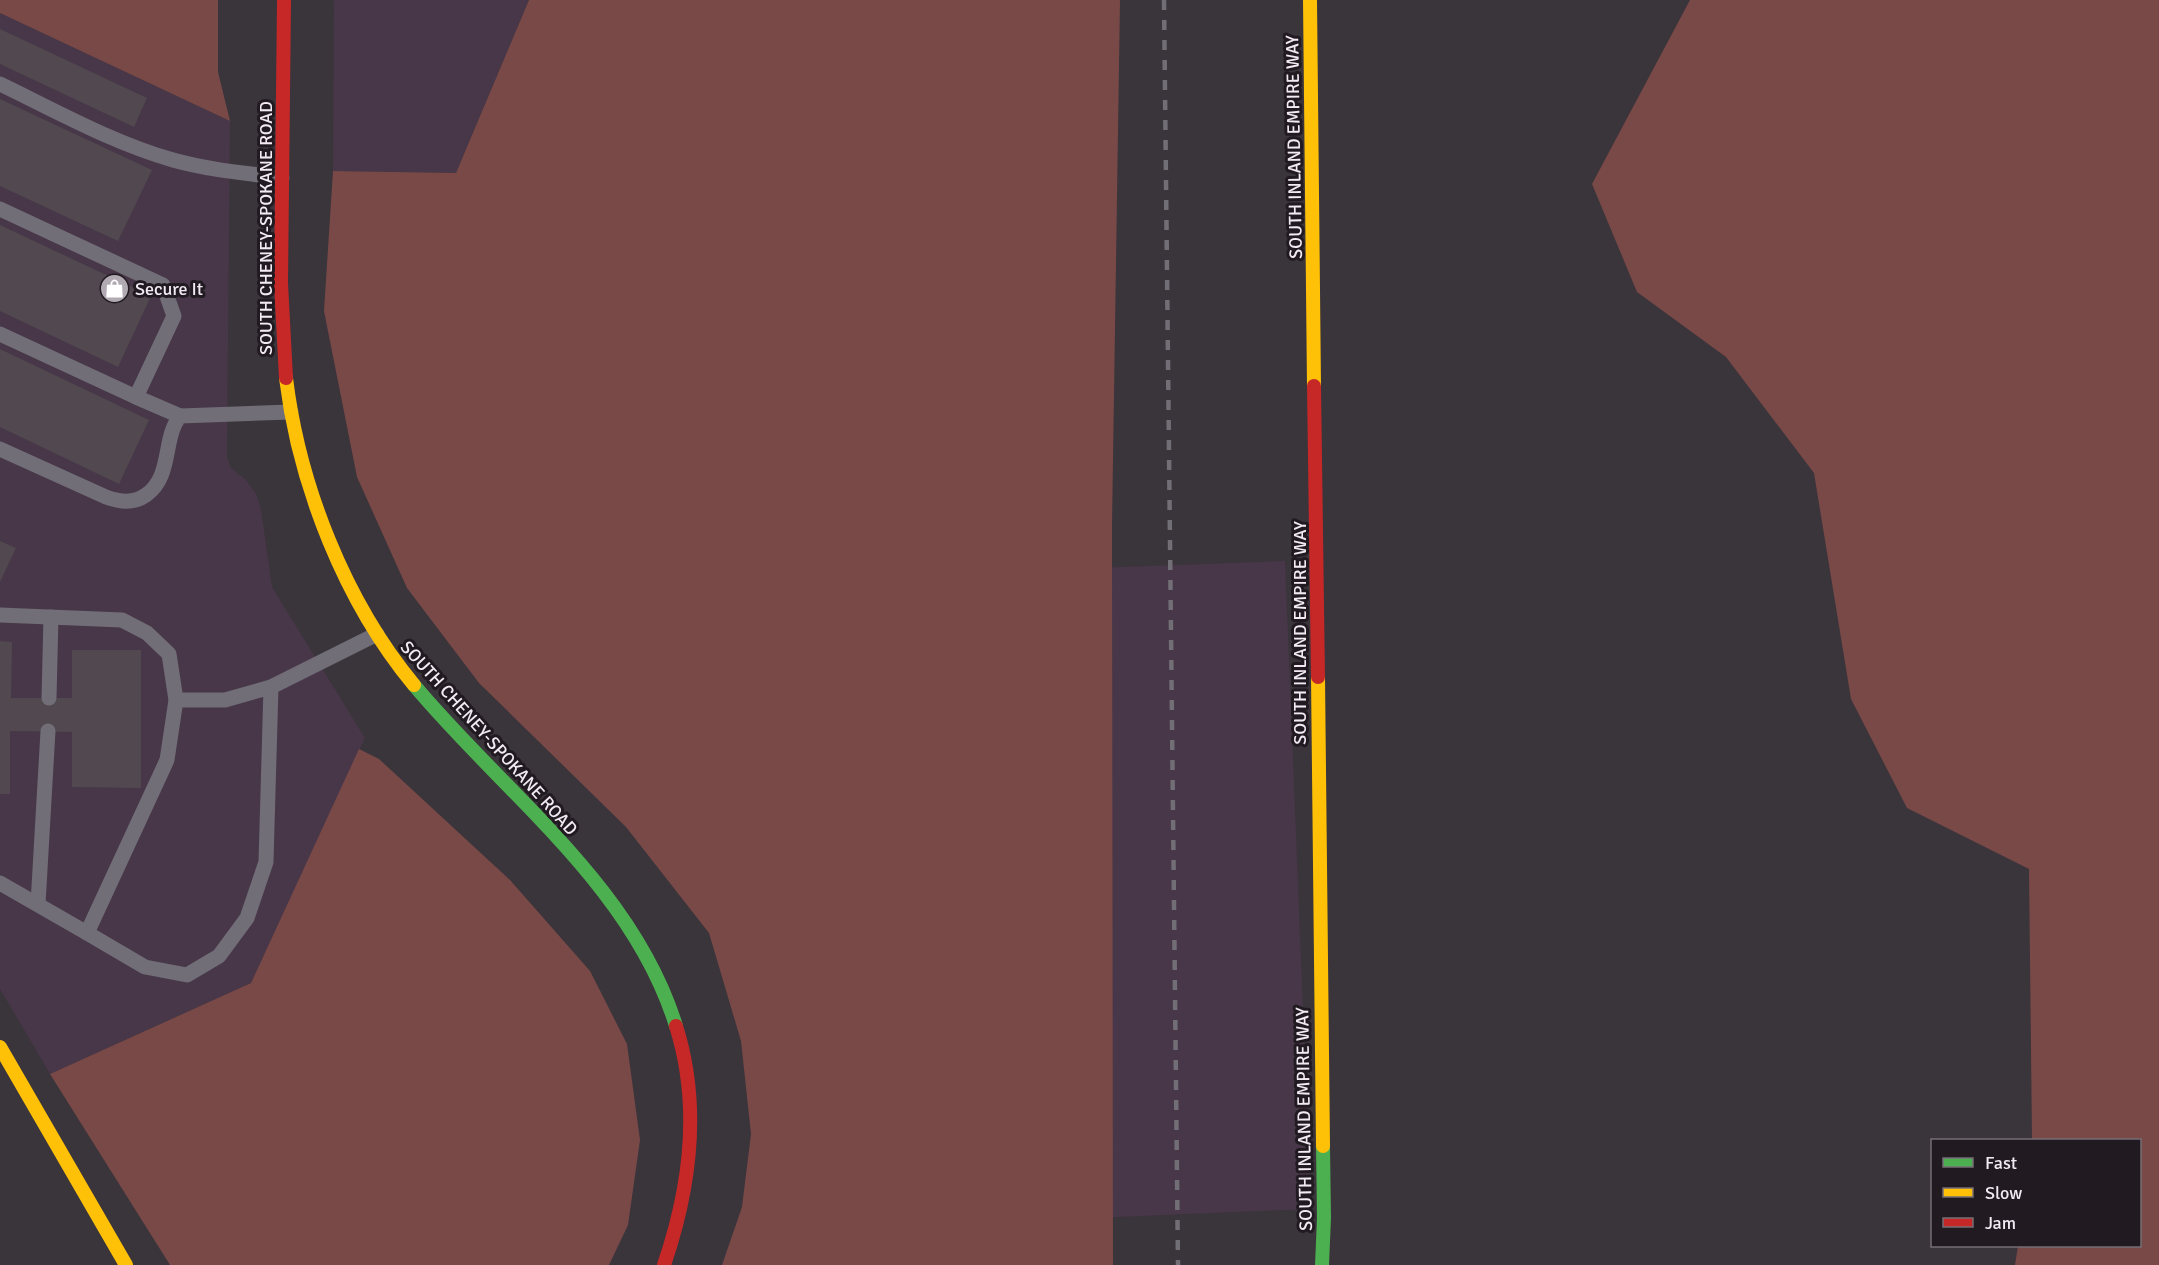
<svg xmlns="http://www.w3.org/2000/svg" width="2159" height="1265" font-family="Signika,sans-serif">
	<rect width="100%" height="100%" fill="#3a343b"/>
	<!-- built -->
	<g fill="#473748">
		<path d="M 334,0 L 529,0 L 456,173 L 333,171 Z"/>
		<path d="M 0,13 L 230,121 L 227,457 L 231,468 L 245,479 L 256,494 L 261,509 L 272,587 L 365,738 L 251,983 L 50,1074 L 0,989 Z"/>
		<path d="M 1285,561 L 1311,1209 L 1094,1218 L 1068,569 Z"/>
	</g>
	<!-- green -->
	<g fill="#794947">
		<path d="M 0,0 L 218,0 L 218,72 L 230,121 L 0,13 Z"/>
		<path d="M 529,0 L 1120,0 L 1112,526 L 1113,1265 L 722,1265 L 742,1207 L 751,1134 L 741,1041 L 709,933 L 626,827 L 479,683 L 407,588 L 357,477 L 324,311 L 333,171 L 456,173 Z"/>
		<path d="M 1690,0 L 2159,0 L 2159,1265 L 2015,1265 L 2018,1246 L 2140,1246 L 2140,1140 L 2032,1140 L 2029,869 L 1907,808 L 1851,699 L 1814,473 L 1726,357 L 1637,292 L 1592,184 Z"/>
		<path d="M 359,749 L 379,759 L 510,880 L 590,971 L 627,1044 L 640,1140 L 628,1225 L 609,1265 L 170,1265 L 50,1074 L 251,983 Z"/>
	</g>
	<!-- building -->
	<g fill="#51494f">
		<path d="M 0,29 L 147,98 L 134,127 L 0,64 Z"/>
		<path d="M 0,99 L 152,170 L 118,241 L 0,186 Z"/>
		<path d="M 0,225 L 151,296 L 118,367 L 0,311 Z"/>
		<path d="M 0,349 L 149,420 L 119,484 L 0,427 Z"/>
		<path d="M 0,541 L 16,548 L 0,582 Z"/>
		<path d="M 0,641 L 12,642 L 11,698 L 72,698 L 72,650 L 141,650 L 141,788 L 72,787 L 72,732 L 10,731 L 10,794 L 0,794 Z"/>
	</g>
	<g fill="none" stroke-linecap="round" stroke-linejoin="round">
		<!-- lane -->
		<g stroke="#716e77" stroke-width="15">
			<path d="M 0,84 C 56,111 113,143 173,160 C 209,170 245,173 282,178"/>
			<path d="M 0,209 L 163,285 L 174,316 L 136,397"/>
			<path d="M 0,334 L 136,397 L 180,416"/>
			<path d="M 0,449 L 106,497 C 120,502 133,504 146,495 C 173,476 162,439 180,416 L 291,412"/>
			<path d="M 0,615 L 122,620 L 147,633 L 169,654 L 176,700 L 167,760 L 87,933 L 145,967 L 187,975 L 219,956 L 247,918 L 266,862 L 271,687"/>
			<path d="M 49,698 L 51,617"/>
			<path d="M 176,700 L 225,700 L 271,687 L 377,634"/>
			<path d="M 0,883 L 87,933"/>
			<path d="M 38,904 L 48,731"/>
		</g>
		<!-- fast -->
		<g stroke="#4caf50" stroke-width="14">
			<path d="M 414,685 C 505,794 633,886 676,1026"/>
			<path d="M 1322,1265 L 1324,1218 L 1323,1146"/>
		</g>
		<!-- slow -->
		<g stroke="#ffc107" stroke-width="14">
			<path d="M 1310,0 L 1314,386"/>
			<path d="M 286,378 C 299,485 345,602 414,685"/>
			<path d="M 1318,677 L 1323,1146"/>
			<path d="M 0,1047 L 126,1265"/>
		</g>
		<!-- jam -->
		<g stroke="#c62828" stroke-width="14">
			<path d="M 284,0 L 281,283 L 286,378"/>
			<path d="M 1314,386 L 1318,677"/>
			<path d="M 664,1265 C 690,1189 701,1105 676,1026"/>
		</g>
		<!-- rail -->
		<path stroke="#726e76" stroke-width="4.5" stroke-dasharray="10 10" stroke-linecap="butt" d="M 1164,0 L 1178,1265"/>
	</g>
	<!-- icons -->
	<defs>
		<symbol id="shop-disc" viewBox="-11 -11 22 22"><circle r="9.5" fill="#b2aab3" stroke="#211b21"/><path d="M-5-2.5h2.3a2.7 3.5 0 0 1 5.4 0H5L5.5 6h-11ZM-1.5-2.5h3a1.5 2.3 0 0 0-3 0Z" fill="#fff"/></symbol>
	</defs>
	<g fill-rule="evenodd">
		<use href="#shop-disc" x="98" y="272" width="33" height="33"/>
	</g>
	<g text-anchor="middle" stroke-width="6" stroke-linejoin="round" paint-order="stroke">
		<!-- street labels -->
		<g font-size="18" fill="#f3eaf3" stroke="#211b21">
			<text transform="translate(1294 147) rotate(-91)" y="6">SOUTH INLAND EMPIRE WAY</text>
			<text transform="translate(266 228) rotate(-90)" y="6">SOUTH CHENEY-SPOKANE ROAD</text>
			<text transform="translate(1300 633) rotate(-90)" y="6">SOUTH INLAND EMPIRE WAY</text>
			<text transform="translate(489 738) rotate(48)" y="6">SOUTH CHENEY-SPOKANE ROAD</text>
			<text transform="translate(1304 1119) rotate(-91)" y="6">SOUTH INLAND EMPIRE WAY</text>
		</g>
		<!-- poi labels -->
		<g font-size="18" fill="#f3eaf3" stroke="#211b21" text-anchor="start">
			<text x="135" y="295">Secure It</text>
		</g>
	</g>
	<!-- legend -->
	<rect x="1931" y="1139" width="210" height="108" fill="#211b21" stroke="#756e75" stroke-width="1.5"/>
	<rect x="1943" y="1158" width="30" height="9" fill="#4caf50" stroke="#756e75" stroke-width="1.5"/>
	<text x="1985" y="1169" font-size="18" fill="#f3eaf3">Fast</text>
	<rect x="1943" y="1188" width="30" height="9" fill="#ffc107" stroke="#756e75" stroke-width="1.5"/>
	<text x="1985" y="1199" font-size="18" fill="#f3eaf3">Slow</text>
	<rect x="1943" y="1218" width="30" height="9" fill="#c62828" stroke="#756e75" stroke-width="1.5"/>
	<text x="1985" y="1229" font-size="18" fill="#f3eaf3">Jam</text>
</svg>
